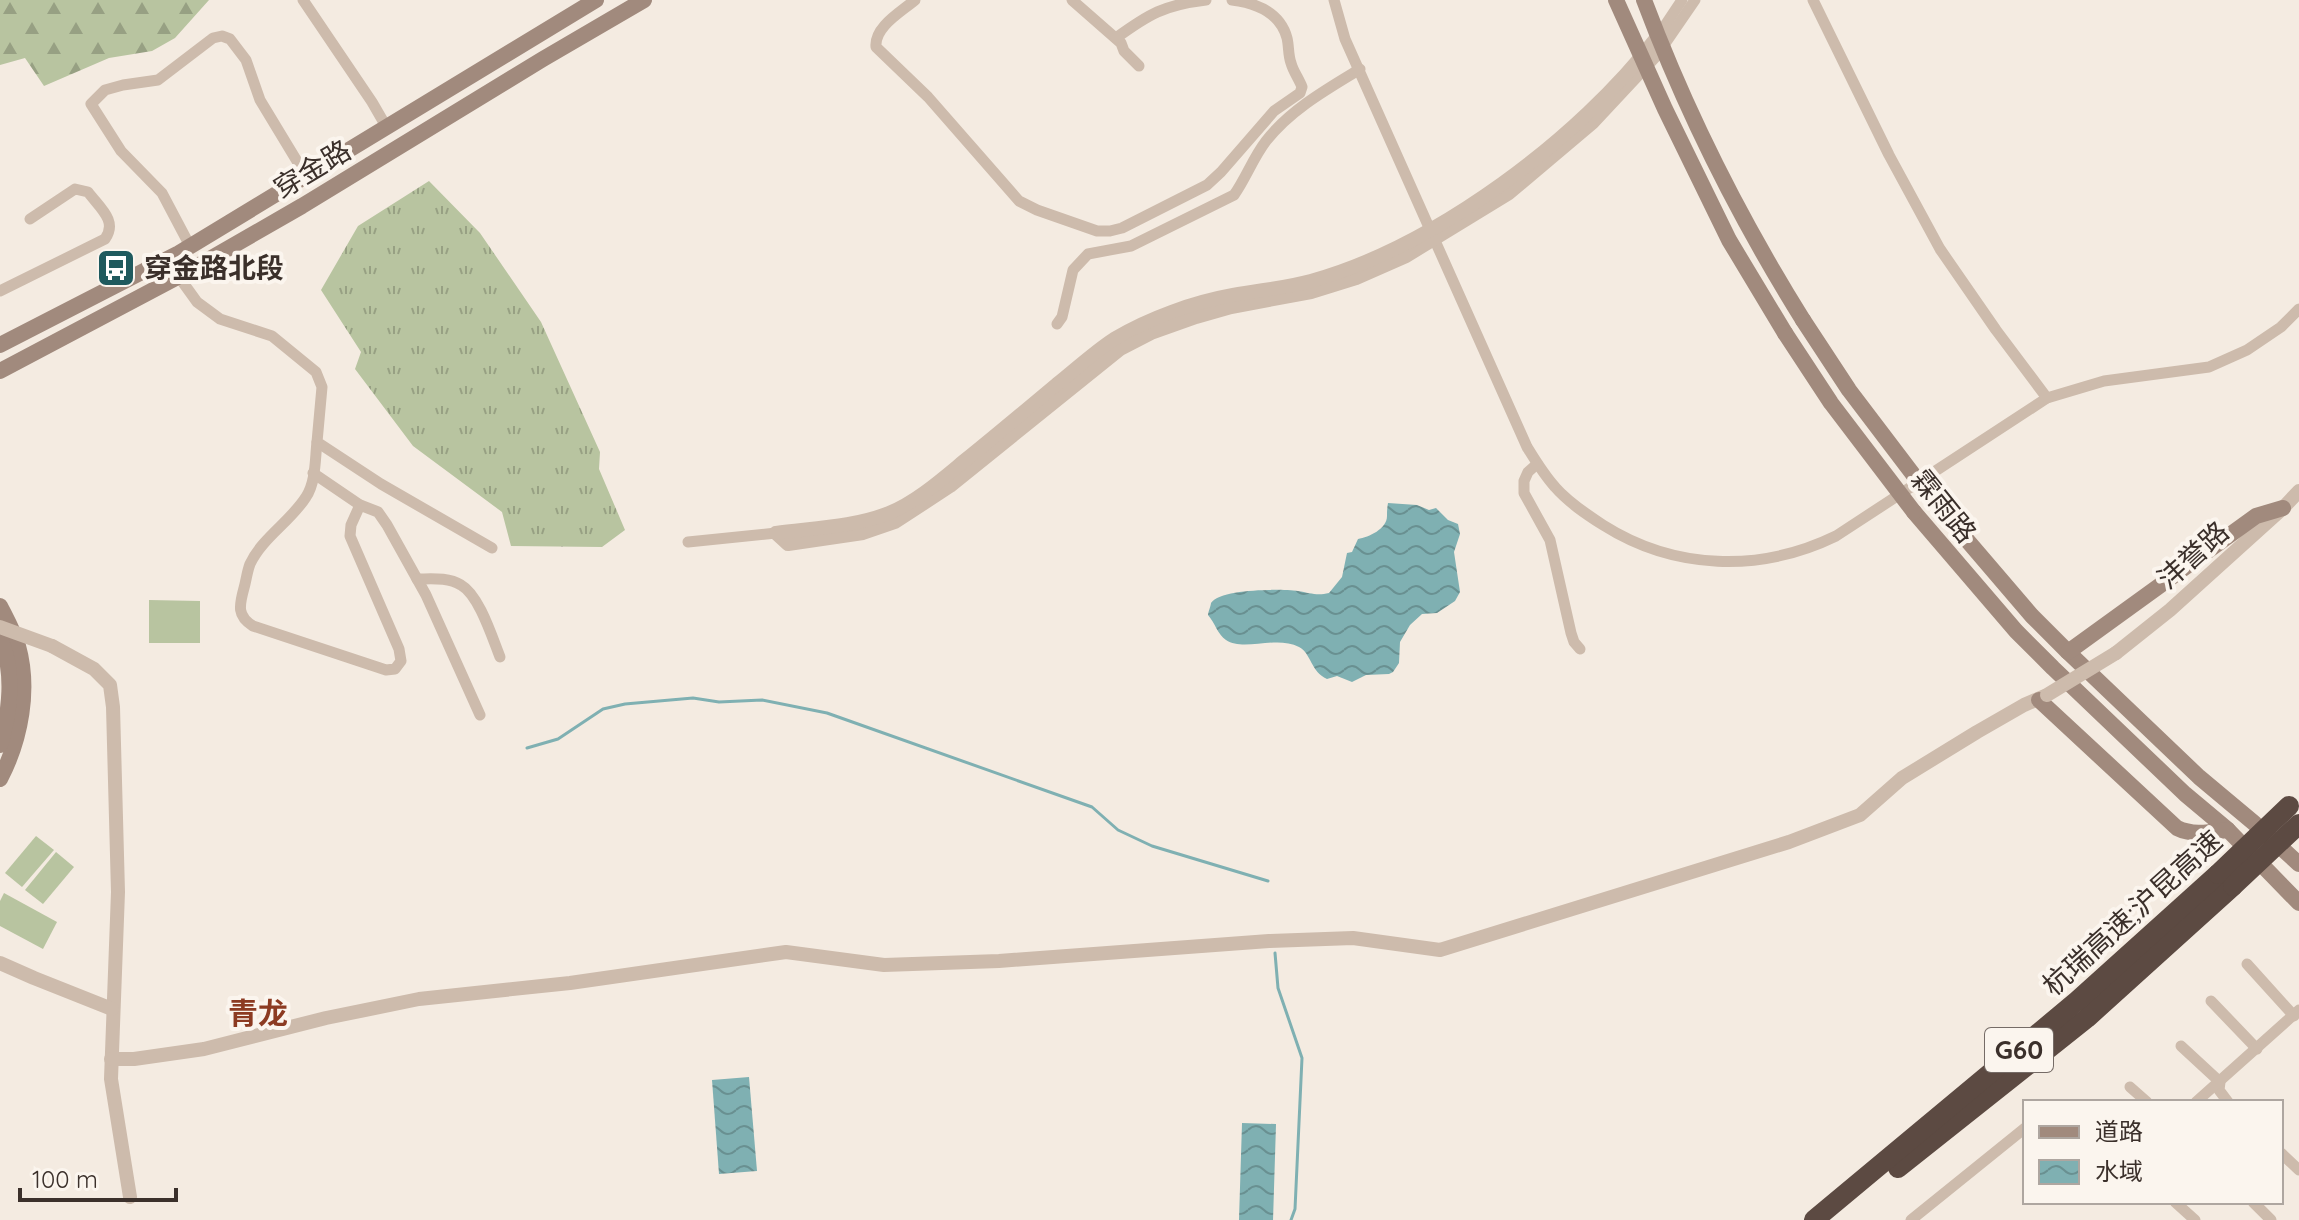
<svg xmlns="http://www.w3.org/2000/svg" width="2299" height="1220" font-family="Quicksand,'Noto Sans SC',sans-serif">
	<defs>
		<pattern id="grass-tufts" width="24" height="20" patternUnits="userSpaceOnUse" patternTransform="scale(2)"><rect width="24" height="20" fill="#b8c4a0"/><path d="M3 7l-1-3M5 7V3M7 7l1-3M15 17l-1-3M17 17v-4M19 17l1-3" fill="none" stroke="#97a083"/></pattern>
		<pattern id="forest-firs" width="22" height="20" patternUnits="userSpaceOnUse" patternTransform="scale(2)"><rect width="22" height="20" fill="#b8c4a0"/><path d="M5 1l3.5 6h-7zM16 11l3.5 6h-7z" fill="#97a083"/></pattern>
		<pattern id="water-waves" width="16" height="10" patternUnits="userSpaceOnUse" patternTransform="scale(2)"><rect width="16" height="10" fill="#7fb0b2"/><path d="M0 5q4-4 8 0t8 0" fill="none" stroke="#699091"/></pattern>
	</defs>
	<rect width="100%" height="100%" fill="#f4ebe1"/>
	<!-- grass -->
	<path fill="url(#grass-tufts)" d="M 429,181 L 480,233 L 541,322 L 600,452 L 599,469 L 625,530 L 602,547 L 511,546 L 502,512 L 413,446 L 355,369 L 361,352 L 321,290 L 358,226 Z"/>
	<!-- forest -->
	<path fill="url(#forest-firs)" d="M 0,0 L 209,0 L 175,38 L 152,51 L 109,58 L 44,86 L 25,58 L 0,65 Z"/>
	<!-- pitch -->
	<g fill="#b8c4a0">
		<path d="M 149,600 L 200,601 L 200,643 L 149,643 Z"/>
		<path d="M 36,836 L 54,850 L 22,887 L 5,873 Z"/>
		<path d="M 56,852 L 74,867 L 43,904 L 25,890 Z"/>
		<path d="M 4,893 L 57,922 L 43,949 L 0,926 L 0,901 Z"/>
	</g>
	<!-- water -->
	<g fill="url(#water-waves)">
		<path d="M 1388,503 L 1417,505 L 1429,510 L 1436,508 L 1448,520 L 1458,524 L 1460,534 L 1454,552 L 1460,592 L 1455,601 L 1437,613 L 1422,614 L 1410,625 L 1400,642 L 1399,663 L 1393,672 L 1389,674 L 1366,675 L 1352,682 L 1337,676 L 1327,679 C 1311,672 1311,653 1299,647 C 1276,635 1244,652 1226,640 C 1218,635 1215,623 1208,615 C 1208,613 1211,605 1211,603 C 1221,588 1281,589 1298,591 C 1310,593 1317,596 1329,593 L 1342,577 L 1347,553 L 1352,552 L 1358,539 C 1369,537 1387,529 1387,516 C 1387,512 1387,508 1388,503 Z"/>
		<path d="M 749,1077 L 757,1171 L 719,1174 L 712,1080 Z"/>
		<path d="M 1242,1123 L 1276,1124 L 1273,1220 L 1239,1220 Z"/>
	</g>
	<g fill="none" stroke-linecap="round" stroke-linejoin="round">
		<!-- stream -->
		<g stroke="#7fb0b2" stroke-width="3">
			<path d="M 527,748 L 558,739 L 603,709 L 625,704 L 693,698 L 719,702 L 762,700 L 827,713 L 1092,807 L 1118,830 L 1152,846 L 1268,881"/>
			<path d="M 1275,953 L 1278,988 L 1302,1058 L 1295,1209 L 1291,1220"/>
		</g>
		<!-- minor -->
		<g stroke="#cdbbac" stroke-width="11">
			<path d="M 303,0 L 372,102 L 387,128"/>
			<path d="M 915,0 C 901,12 874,27 876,47 L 928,97 L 1019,201 L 1037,210 L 1097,231 L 1110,231 L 1122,228 L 1207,185 L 1221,172 L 1274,111 L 1300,93 L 1302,87 C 1299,79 1293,71 1291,63 C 1288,55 1289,46 1287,38 C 1280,12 1256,3 1232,0"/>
			<path d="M 1072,0 L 1121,43 L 1124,51 L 1139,66"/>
			<path d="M 1334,0 L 1345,39 L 1527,447 C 1535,460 1544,475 1555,487 C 1568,502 1586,514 1603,525 C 1674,570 1760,573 1836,536 L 2047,398"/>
			<path d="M 1813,0 L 1889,155 L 1940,249 L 1996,330 L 2047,398 L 2104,381 L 2209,367 L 2247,350 L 2281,327 L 2299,309"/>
			<path d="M 1658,36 L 1682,0"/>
			<path d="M 1116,38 C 1149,14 1164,5 1206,0"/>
			<path d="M 1662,48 L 1695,0"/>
			<path d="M 190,246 L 162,193 L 121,151 L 91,104 L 105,90 L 123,85 L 158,80 L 213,38 L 222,36 L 230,39 L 246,60 L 260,100 L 306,176"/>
			<path d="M 179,277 L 197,302 L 220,319 L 272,336 L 316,372 L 322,387 L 317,442 L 381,484 L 492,548"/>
			<path d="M 0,291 L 105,239 C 118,221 100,208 88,192 L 75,189 L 30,219"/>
			<path d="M 1057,324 L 1062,317 L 1073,270 L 1088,254 L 1131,246 L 1234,195 C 1246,178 1253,158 1266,141 C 1290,110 1327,89 1360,69"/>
			<path d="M 317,442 C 315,459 316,482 306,497 C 291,521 262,538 250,564 C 247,572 246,581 244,588 C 239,606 237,616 253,626 L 386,670 L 395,669 L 401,661 L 399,649 L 350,536 L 351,525 L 360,505"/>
			<path d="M 1537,464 L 1528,472 L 1524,481 L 1524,493 L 1550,540 L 1571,633 L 1574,642 L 1580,649"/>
			<path d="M 313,473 L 360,505 L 378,512 L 387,525 L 426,595 L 480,715"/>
			<path d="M 688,542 L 776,533"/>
			<path d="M 417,579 C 431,579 448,577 461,585 C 479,595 492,637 500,657"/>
			<path d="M 2247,964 L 2294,1016"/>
			<path d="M 2211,1001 L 2257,1049"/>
			<path d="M 2181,1046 L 2220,1082 L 2219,1090 L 2228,1102"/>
			<path d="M 2130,1087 L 2147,1102"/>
			<path d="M 2196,1102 L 2299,1010"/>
			<path d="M 2281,1153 L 2299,1170"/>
			<path d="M 2175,1202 L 2195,1220"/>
			<path d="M 2253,1202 L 2271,1220"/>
			<path d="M 1911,1220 L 2025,1128"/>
		</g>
		<!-- tertiary -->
		<g stroke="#cdbbac" stroke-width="14">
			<path d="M 776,533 L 788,544 L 863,533 L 895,522 L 950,486 L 1120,349 L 1151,333 L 1196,317 L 1231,307 L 1311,292 L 1356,278 L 1406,256 L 1509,193 L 1592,123 L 1662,48"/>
			<path d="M 776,533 C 813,528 854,527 889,513 C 916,502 941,480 964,461 C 995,436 1026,410 1057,384 C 1076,369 1094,352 1114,339 C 1149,318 1194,302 1233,295 C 1259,290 1286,288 1311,281 C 1436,246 1579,139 1658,36"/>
			<path d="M 52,646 L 94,669 L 110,685 L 113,707 L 118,892 L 111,1079 L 130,1197"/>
			<path d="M 2116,653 L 2170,610 L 2283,508 L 2299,491"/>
			<path d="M 0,963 L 34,978 L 112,1009"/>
			<path d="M 111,1059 L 134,1059 L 204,1049 L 326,1018 L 419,999 L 570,983 L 786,952 L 884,965 L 999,961 L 1269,941 L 1353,938 L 1440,950 L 1789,842 L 1860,815 L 1902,778 L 1977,732 L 2024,705 L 2045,696"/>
		</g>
		<!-- secondary -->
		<g stroke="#a18a7d" stroke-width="16">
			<path d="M 1616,0 L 1665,109 L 1729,240 L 1785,333"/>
			<path d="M 1644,0 C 1686,112 1740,219 1803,320"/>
			<path d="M 0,345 L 179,253 L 596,0"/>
			<path d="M 0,371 L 189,271 L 302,206 L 543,59 L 644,0"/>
			<path d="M 1931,498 L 2032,616 L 2068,652 L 2199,777 L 2254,823 L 2299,864"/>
			<path d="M 1914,512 L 2016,631 L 2053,668 L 2185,794 L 2228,830 L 2299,903"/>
			<path d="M 0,606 C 6,618 14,632 18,646 C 30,689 21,739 0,779"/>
			<path d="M 0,639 C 15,671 10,712 0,745"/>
			<path d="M 2068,652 L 2256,516 L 2283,508"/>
			<path d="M 2039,700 L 2177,828 C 2193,836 2211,832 2228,830"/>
		</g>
		<!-- motorway -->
		<g stroke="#5c4a42" stroke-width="20">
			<path d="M 1898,1168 L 2087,1018 L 2233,886"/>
			<path d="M 1814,1220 L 2077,1001 L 2218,874"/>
		</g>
		<!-- tertiary-bridge -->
		<g stroke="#cdbbac" stroke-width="14">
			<path d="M 0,627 L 52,646"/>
			<path d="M 2047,695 L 2116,653"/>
		</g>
		<!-- secondary-bridge -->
		<g stroke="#a18a7d" stroke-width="16">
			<path d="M 1803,320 L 1849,390 L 1931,498"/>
			<path d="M 1785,333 L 1831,403 L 1914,512"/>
		</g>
		<!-- motorway-bridge -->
		<g stroke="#5c4a42" stroke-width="20">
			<path d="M 2218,874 L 2289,806"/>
			<path d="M 2233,886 L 2299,824"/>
		</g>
	</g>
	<!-- icons -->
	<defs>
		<symbol id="bus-square" viewBox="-11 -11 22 22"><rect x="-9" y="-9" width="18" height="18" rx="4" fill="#1f5a5e" stroke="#fbf5ee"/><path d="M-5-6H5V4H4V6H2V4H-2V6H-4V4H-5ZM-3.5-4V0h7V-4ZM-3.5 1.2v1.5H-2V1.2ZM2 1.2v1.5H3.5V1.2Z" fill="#fff"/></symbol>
	</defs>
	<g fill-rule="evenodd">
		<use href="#bus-square" x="94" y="246" width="44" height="44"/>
	</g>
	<g text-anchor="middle" stroke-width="8" stroke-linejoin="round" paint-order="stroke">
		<!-- shield labels -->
		<rect fill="#fbf5ee" stroke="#756b66" stroke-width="2" x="1985" y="1028" width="68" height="44" rx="6"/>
		<g font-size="26" font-weight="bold" fill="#3b302b">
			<text x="2019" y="1059">G60</text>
		</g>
		<!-- street labels -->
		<g font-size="28" fill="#3b302b" stroke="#fbf5ee">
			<text transform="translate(312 169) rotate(-31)" y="10">穿金路</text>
			<text transform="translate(1944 506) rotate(51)" y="10">霖雨路</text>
			<text transform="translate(2193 555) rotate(-42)" y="10">沣誉路</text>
			<text transform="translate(2132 913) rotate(-42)" y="10">杭瑞高速;沪昆高速</text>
		</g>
		<!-- poi labels -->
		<g font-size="28" font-weight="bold" fill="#3b302b" stroke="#fbf5ee" text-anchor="start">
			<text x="144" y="278">穿金路北段</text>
		</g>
		<!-- neighbourhood labels -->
		<g font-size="30" font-weight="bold" fill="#8c3b22" stroke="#fbf5ee">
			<text x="258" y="1024">青龙</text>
		</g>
	</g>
	<!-- legend -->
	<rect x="2023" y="1100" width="260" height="104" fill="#fbf5ee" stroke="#aea6a0" stroke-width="2"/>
	<rect x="2039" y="1126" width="40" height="12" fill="#a18a7d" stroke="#aea6a0" stroke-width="2"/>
	<text x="2095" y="1140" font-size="24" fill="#3b302b">道路</text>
	<rect x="2039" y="1160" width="40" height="24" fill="url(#water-waves)" stroke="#aea6a0" stroke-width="2"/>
	<text x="2095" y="1180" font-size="24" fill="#3b302b">水域</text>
	<!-- scale -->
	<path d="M20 1188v12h156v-12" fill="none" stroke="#3b302b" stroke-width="4"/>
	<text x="32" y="1188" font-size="24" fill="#3b302b" stroke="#fbf5ee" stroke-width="6" paint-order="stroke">100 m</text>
</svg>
